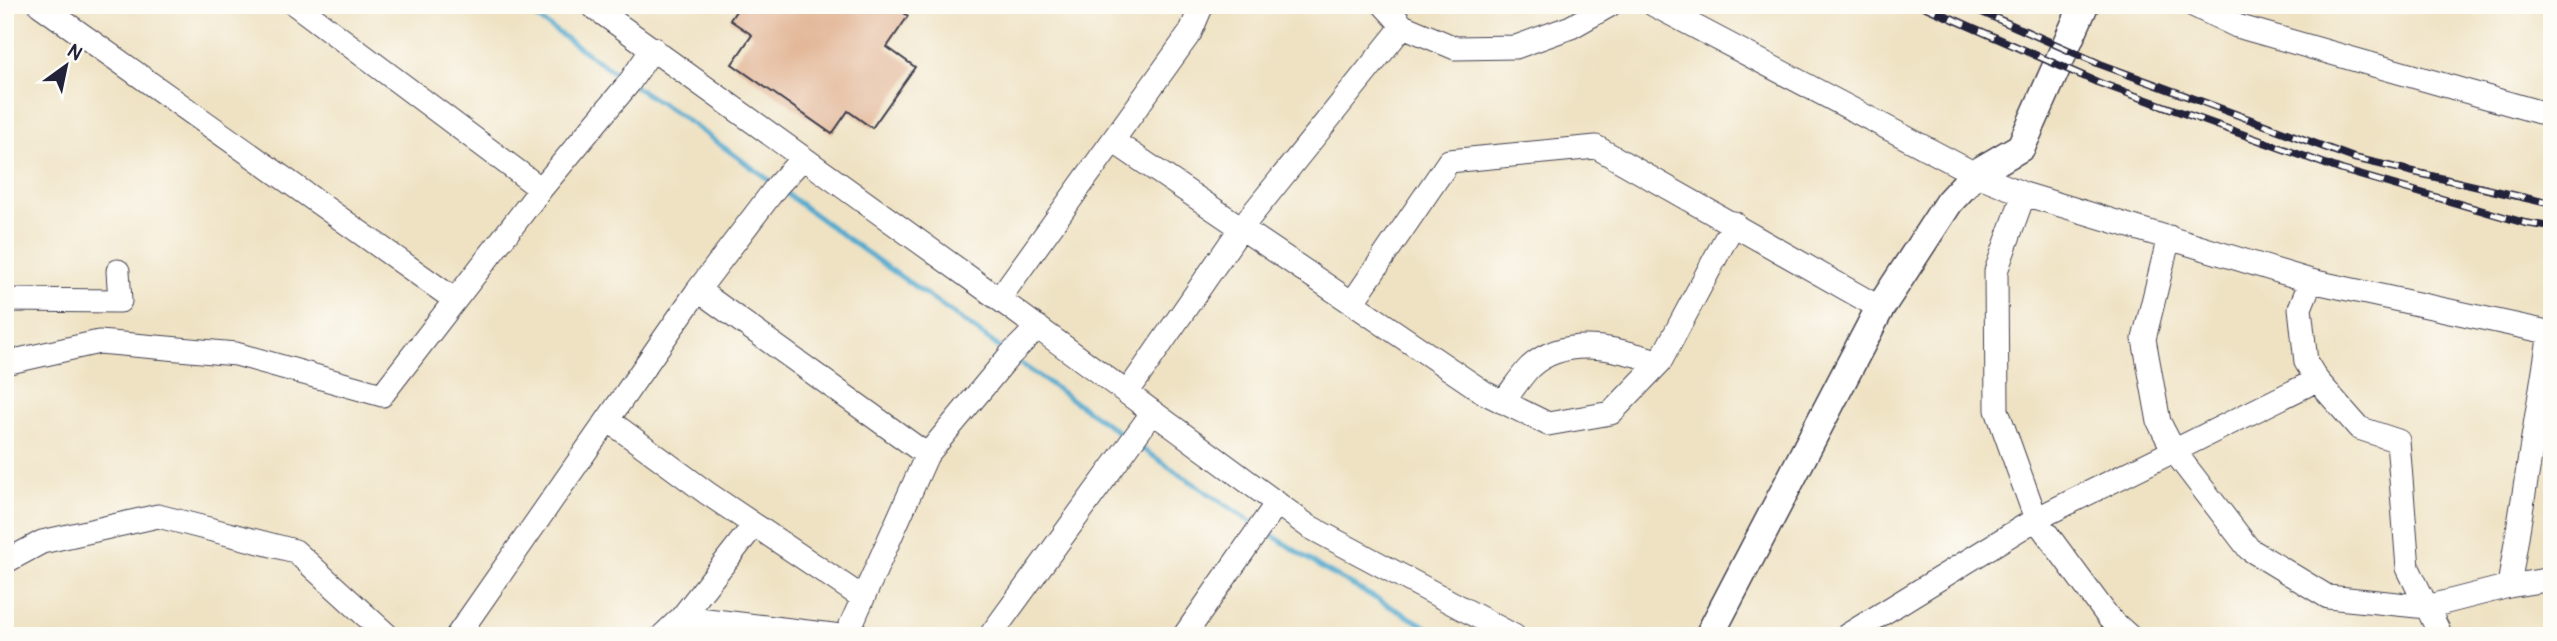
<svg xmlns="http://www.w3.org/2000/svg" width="2557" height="641" font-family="Pangolin,sans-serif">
	<rect width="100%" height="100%" fill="#fdfcf7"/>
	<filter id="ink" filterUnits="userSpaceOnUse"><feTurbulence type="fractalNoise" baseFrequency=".0143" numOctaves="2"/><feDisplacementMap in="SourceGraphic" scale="14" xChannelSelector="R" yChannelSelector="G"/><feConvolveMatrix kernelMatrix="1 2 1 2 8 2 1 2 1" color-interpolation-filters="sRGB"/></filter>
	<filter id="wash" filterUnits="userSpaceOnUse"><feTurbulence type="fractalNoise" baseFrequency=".00686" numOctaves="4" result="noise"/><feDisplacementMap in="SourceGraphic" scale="28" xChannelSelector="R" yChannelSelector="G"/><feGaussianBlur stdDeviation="1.57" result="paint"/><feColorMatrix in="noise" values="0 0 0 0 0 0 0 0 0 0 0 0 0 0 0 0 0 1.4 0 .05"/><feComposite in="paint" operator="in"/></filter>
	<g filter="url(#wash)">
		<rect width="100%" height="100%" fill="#efe2c3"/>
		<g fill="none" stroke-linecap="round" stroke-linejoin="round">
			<path stroke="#50a8cd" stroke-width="5" d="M519 5 625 80
				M634 86 679 115 772 182
				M782 190C854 246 931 296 1004 351
				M1014 359 1127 438
				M1138 446 1254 524
				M1266 531 1323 569 1443 636"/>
		</g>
		<g id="blocks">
			<path fill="#e3b899" d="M740 5H894L908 16 887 47 915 67 872 128 848 111 832 134 732 64 752 35 730 20Z"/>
		</g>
	</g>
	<g filter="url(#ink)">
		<use href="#blocks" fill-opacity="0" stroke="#413f4f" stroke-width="2"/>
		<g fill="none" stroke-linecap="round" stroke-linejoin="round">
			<defs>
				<path id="minor" d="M40 5 455 300
					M296 5 541 189
					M591 5 999 299 1308 526 1514 636
					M1384 5 1403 26 1455 48 1516 47 1571 27 1610 5
					M1654 5 1975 174 2024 194 2311 281 2552 333
					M2193 5 2237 26 2539 112 2552 114
					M1113 141 1485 393 1548 424 1611 413 1660 362 1734 223
					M2024 194 1996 271 1997 410 2036 519 2109 618 2129 636
					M2169 237 2144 339 2159 422 2174 451 2249 549 2328 597 2427 607 2509 586 2552 579
					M2311 281 2300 308 2306 362 2317 380 2359 428 2398 441 2408 568 2441 636
					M698 290 927 455
					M999 299 1190 33 1202 5
					M5 300 120 301 118 271
					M1352 303 1449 161 1596 147 1880 308
					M5 363 99 342 236 354 382 395 541 189 629 83 653 48
					M1127 393 1241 228 1403 26
					M1503 402C1512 391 1520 377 1530 367 1566 334 1619 349 1660 362
					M608 420 707 493 863 598
					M5 562 42 542 158 516 295 551 388 636
					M2509 586 2550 333
					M682 617 754 525
					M457 636 698 290 777 186 802 159
					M662 636 682 617 841 636
					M846 636 927 455 1010 355 1038 327
					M990 636 1153 412
					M1184 636 1277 503
					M1846 636 2036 519 2317 380"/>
				<path id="tertiary" d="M1709 636 1880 308 1949 202 1975 174 2021 147 2084 5"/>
			</defs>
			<use href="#minor" stroke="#413f4f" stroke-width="25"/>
			<use href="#tertiary" stroke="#413f4f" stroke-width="31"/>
			<use href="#minor" stroke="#fff" stroke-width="23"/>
			<use href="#tertiary" stroke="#fff" stroke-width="28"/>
			<defs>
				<path id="rail" d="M1921 5 2097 82 2342 170 2525 223 2552 227
					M1966 5 2100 64 2354 158 2552 204"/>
			</defs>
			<use href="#rail" stroke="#22223b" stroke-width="8"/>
			<use href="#rail" stroke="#fdfcf7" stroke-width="5" stroke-dasharray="16" stroke-linecap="butt"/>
		</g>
	</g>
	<rect width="2557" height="641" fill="none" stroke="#fdfcf7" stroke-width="28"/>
	<g transform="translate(66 66) rotate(33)" stroke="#fdfcf7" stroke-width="5" paint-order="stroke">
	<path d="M0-5L12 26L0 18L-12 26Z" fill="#22223b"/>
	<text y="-10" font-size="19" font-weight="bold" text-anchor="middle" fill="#22223b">N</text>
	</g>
</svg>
